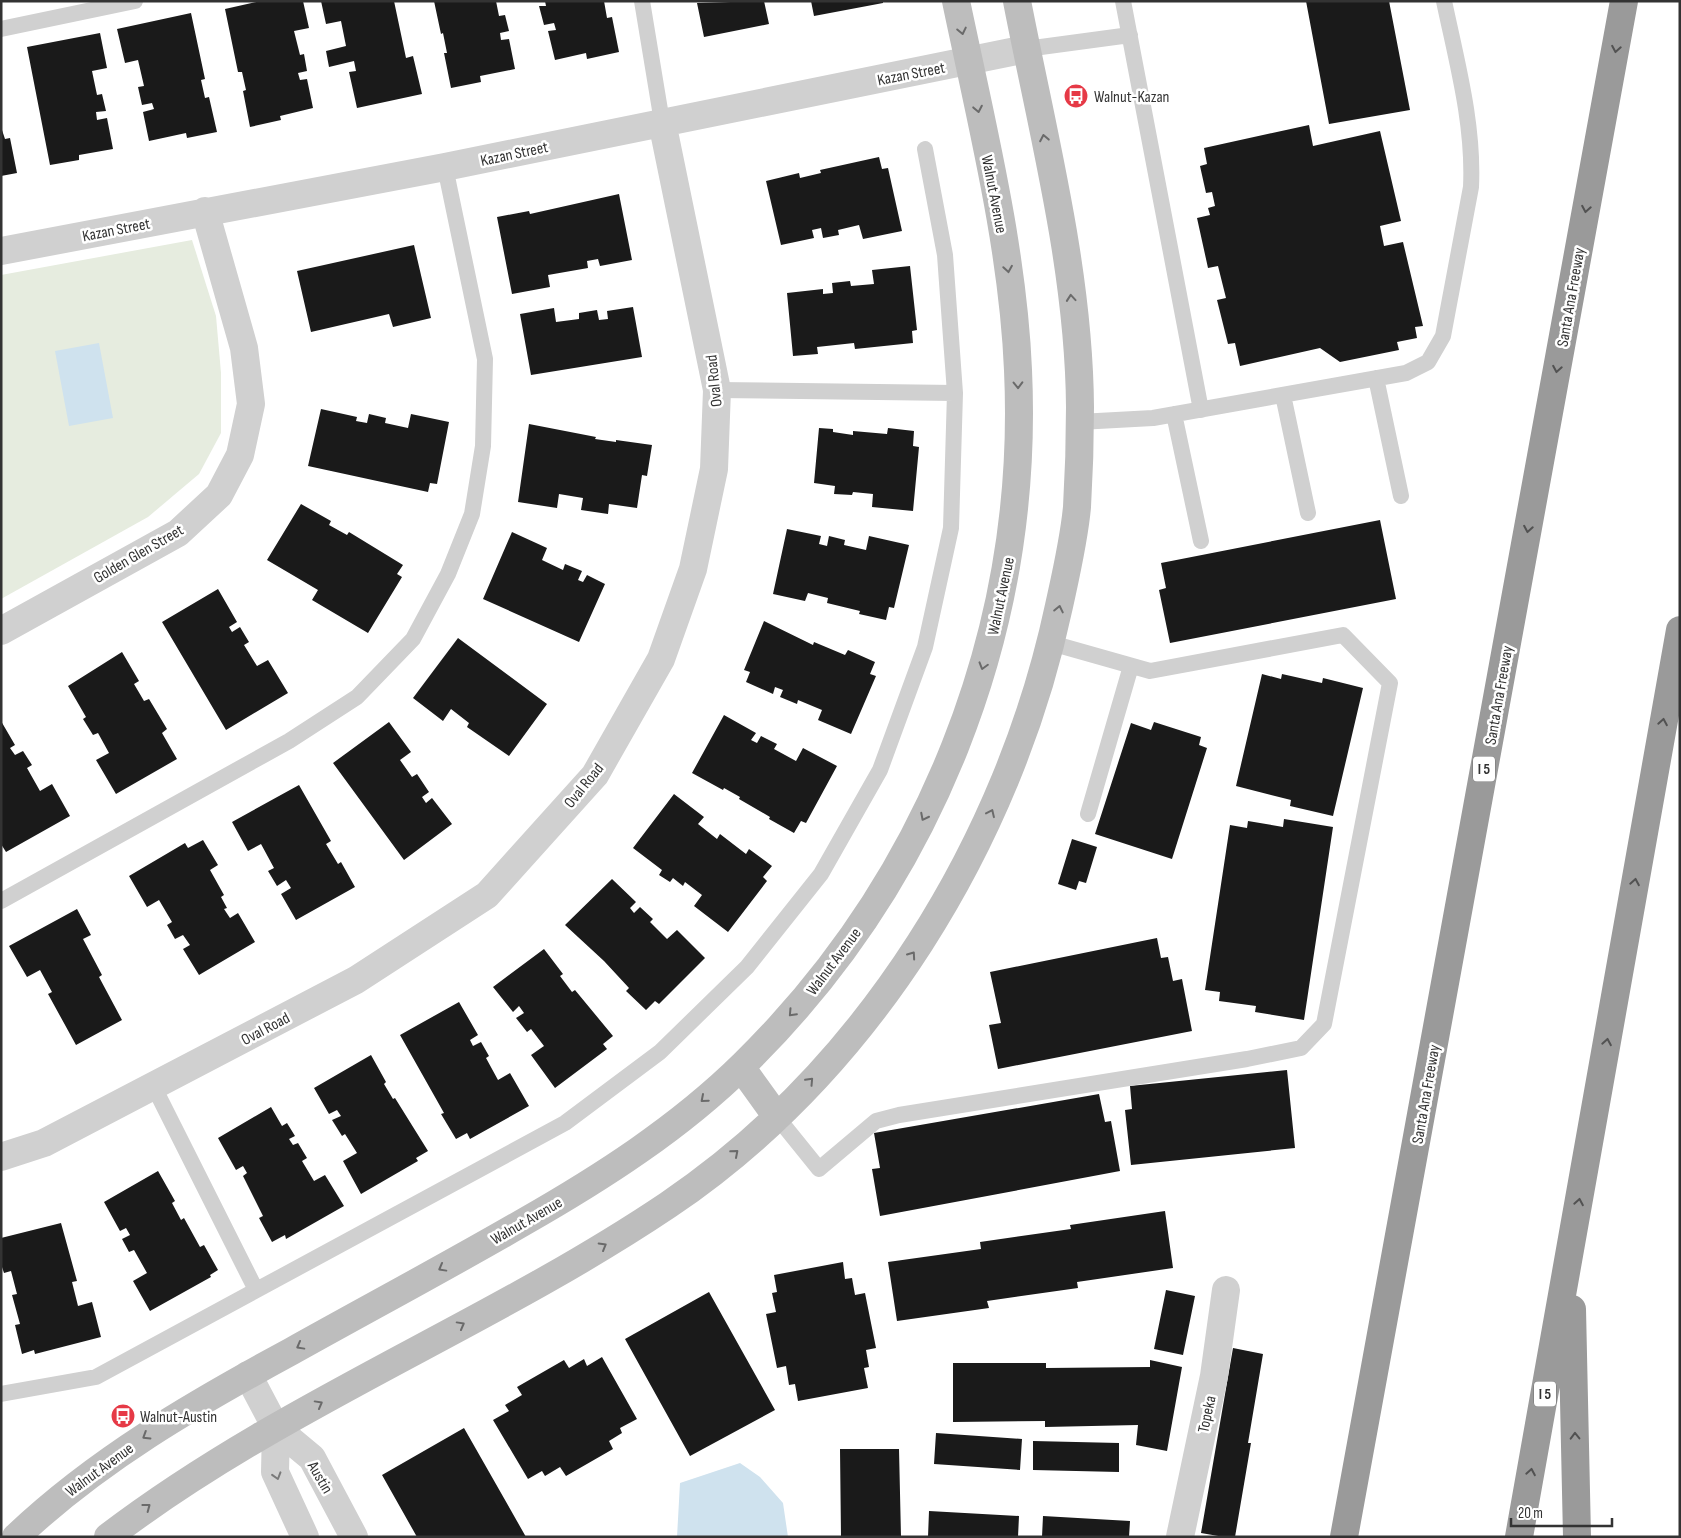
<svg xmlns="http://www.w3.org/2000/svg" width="1681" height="1538" font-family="'Sofia Sans Condensed',sans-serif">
	<rect width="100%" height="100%" fill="#fff"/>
	<path fill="#e6ecdf" d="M192 240 216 316 221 373V433L199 474 148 517 1 599V275Z"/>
	<path fill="#cfe2ee" d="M99 343 113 418 69 426 55 351Z
		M740 1463 760 1477 783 1503 788 1537H677L680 1483Z"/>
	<path fill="#1a1a1a" d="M261 1H303L309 28 294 31 300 55 304 54 307 71 298 73 300 80 307 79 313 108 280 116 281 120 250 127 243 91 246 90 242 72H238L225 9Z
		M321 1H394L406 58 413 56 422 94 357 108 349 72 356 71 354 61 329 67 326 51 346 46 341 21 326 24Z
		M434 1H496L499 16 505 15 509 31 500 33 501 40 509 39 515 69 480 76 481 82 451 88 444 53H447L443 33 441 34Z
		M545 1H604L607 18 612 17 619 52 587 59 586 53 555 60 548 31 556 30 554 23 544 25 539 6H546Z
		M764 1 769 24 704 37 697 3Z
		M811 1H883V3L814 16Z
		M1306 1H1389L1410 110 1329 124Z
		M191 13 205 79 201 80 205 98 209 97 217 132 187 138 186 133 149 141 143 112 154 109 152 103 142 105 138 87 144 86 138 60 125 63 117 29Z
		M100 33 107 68 92 71 97 95 102 94 106 111 96 112 97 120 107 118 113 149 79 155V160L50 165 27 47Z
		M1309 125 1313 146 1380 131 1401 221 1380 226 1384 246 1403 242 1423 326 1415 327 1417 338 1397 342 1399 350 1340 362 1320 348 1240 366 1235 343 1228 344 1217 300 1226 298 1218 266 1208 268 1197 218 1210 215 1208 208 1215 206 1212 192 1206 193 1200 166 1207 164 1204 148Z
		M1 127 5 139 10 138 17 173 1 176Z
		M879 157 882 169 888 168 902 231 863 239 859 225 838 230 839 235 823 238 821 228 812 230 814 238 781 245 766 181 799 173 800 178 821 173 820 170Z
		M619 194 632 260 600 266 598 259 587 261 588 268 548 275 550 287 512 294 497 217 529 211 530 214Z
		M414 245 431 318 393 327 389 314 311 332 297 271Z
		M910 266 917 330 912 331 913 343 855 349 854 343 817 347 818 354 793 356 787 293 823 289V294L833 293 832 283 850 281 851 286 874 284 872 270Z
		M633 307 642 357 531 375 520 314 554 308 556 322 579 319V313L597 310 599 320 608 319 607 311Z
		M321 409 357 417 356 421 367 423 369 414 386 418 385 423 408 428 411 414 449 422 437 484 430 483 428 492 308 466Z
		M529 424 596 437 595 439 616 442V440L652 445 647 476 642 475 637 508 609 504 608 514 581 510 583 498 559 494 557 508 518 502Z
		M819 428 833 429V432L853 435V431L887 434 888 428 914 431 913 446 919 447 913 511 872 507 873 494 853 492 852 495 834 494 835 486 814 483Z
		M301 504 331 521 329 525 347 535 349 532 403 565 397 574 402 577 368 633 312 600 318 590 267 560Z
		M1380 520 1396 599 1170 643 1159 590 1166 588 1161 563Z
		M787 529 821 536 819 544 827 546 829 536 845 540 844 545 866 550 869 536 909 545 894 608 889 607 886 620 859 614 860 611 827 603 828 598 808 593 805 601 773 594Z
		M512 532 547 548 542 560 563 570 565 564 582 571 578 580 583 582 587 575 605 584 579 642 483 599Z
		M218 589 237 622 229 627 232 632 240 627 249 642 244 645 257 666 268 660 288 693 226 730 162 622Z
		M764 621 813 645 814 642 845 655 848 650 875 662 870 674 876 676 851 734 818 720 822 710 798 700 797 704 780 697 783 690 775 687 773 694 746 682 750 672 744 670Z
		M458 638 547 704 509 756 467 727 469 723 451 709 443 721 413 698Z
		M122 652 139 681 134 684 144 701 149 699 167 729 162 733 177 759 116 794 96 760 109 753 98 733 93 735 83 719 86 717 68 686Z
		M1262 674 1281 679 1282 674 1322 683 1323 678 1363 688 1333 816 1290 806 1291 800 1236 786Z
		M724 715 756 733 751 740 757 743 761 736 777 744 774 749 796 761 803 748 837 766 806 823 801 821 794 833 769 819 770 817 739 799 740 797 724 788 723 790 692 773Z
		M1 721 15 745 10 748 15 755 23 751 32 765 27 768 40 791 52 784 70 816 6 852 1 844Z
		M389 722 411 752 400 760 412 777 417 774 429 792 422 797 426 803 432 798 452 824 404 860 333 763Z
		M1154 722 1201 737 1199 745 1207 748 1172 859 1095 834 1131 723 1151 730Z
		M299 785 331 841 326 844 338 864 341 862 355 887 296 920 281 894 291 888 286 880 277 886 268 871 274 868 261 844 248 851 232 822Z
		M674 794 704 817 698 824 717 839 720 834 746 854 749 849 772 866 763 877 767 881 728 932 694 906 702 895 685 882 683 886 673 878 670 882 659 875 662 870 633 848Z
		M1284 819 1333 827 1304 1020 1255 1012 1256 1006 1219 1001 1220 992 1205 990 1230 825 1247 828 1248 821 1283 827Z
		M1072 839 1097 847 1086 883 1079 881 1076 890 1058 884Z
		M203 840 218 865 210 870 224 895 221 897 227 908 224 909 230 918 238 913 255 942 199 975 183 949 190 945 183 935 175 939 167 925 172 922 159 900 147 907 129 876 185 843 188 848Z
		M612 879 636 902 630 908 634 913 640 907 653 919 650 922 667 939 677 930 705 958 659 1004 655 1001 646 1010 626 991 629 988 604 961 565 925Z
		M77 909 91 935 83 939 102 975 99 977 122 1020 76 1045 48 994 52 992 40 970 27 977 9 946Z
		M1157 938 1161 958 1168 957 1173 981 1182 979 1192 1031 998 1069 989 1025 1001 1023 990 972Z
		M544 949 563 974 560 976 572 992 575 990 613 1036 603 1044 607 1049 555 1088 531 1055 544 1046 531 1029 527 1032 516 1018 524 1013 519 1006 513 1012 493 987Z
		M459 1002 478 1035 470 1040 473 1046 481 1042 489 1056 486 1058 498 1080 510 1073 529 1106 470 1139 467 1133 456 1139 441 1114 444 1113 400 1035Z
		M371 1055 386 1082 384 1084 393 1099 395 1098 428 1151 416 1158 418 1161 361 1194 343 1161 357 1153 345 1134 342 1136 332 1120 341 1116 337 1110 329 1114 314 1088Z
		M1287 1070 1295 1148 1131 1165 1125 1110 1132 1109 1130 1086Z
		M1099 1094 1105 1122 1111 1121 1120 1171 880 1216 872 1169 880 1168 874 1133Z
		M271 1107 282 1126 287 1123 295 1136 289 1139 293 1145 298 1143 307 1158 302 1161 314 1181 325 1175 344 1206 286 1239 285 1235 272 1242 259 1218 263 1216 243 1176 247 1173 243 1166 236 1170 218 1138Z
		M158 1171 175 1201 172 1203 181 1220 184 1218 200 1247 204 1245 218 1270 210 1275 211 1277 150 1311 133 1281 147 1273 134 1250 129 1252 122 1239 130 1235 126 1228 120 1231 104 1202Z
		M1165 1211 1173 1268 1077 1282 1078 1288 987 1301 989 1308 897 1321 888 1262 981 1249 980 1242 1071 1229 1070 1225Z
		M61 1223 77 1281 72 1282 78 1306 92 1302 101 1337 35 1354 34 1350 22 1354 15 1325 20 1324 12 1295 17 1294 11 1271 4 1273 1 1264V1238Z
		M843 1262 845 1279 852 1278 855 1295 865 1293 876 1348 866 1350 869 1367 864 1368 868 1388 798 1401 795 1384 789 1385 786 1366 777 1368 766 1314 776 1312 772 1293 777 1292 774 1275Z
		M1166 1290 1195 1296 1183 1355 1154 1349Z
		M709 1292 775 1410 690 1456 625 1339Z
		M1233 1348 1263 1354 1248 1443H1251L1235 1537H1224L1201 1533Z
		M602 1357 637 1419 620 1428 622 1433 609 1441 613 1449 566 1476 560 1467 545 1476 542 1471 528 1479 493 1420 509 1411 505 1405 522 1395 517 1387 564 1360 569 1368 584 1359 587 1366Z
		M1150 1360 1182 1367 1167 1451 1136 1445 1138 1425 1045 1427V1421L953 1422V1363H1046V1368L1150 1367Z
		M464 1428 526 1537H417L382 1475Z
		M936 1433 1022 1439 1020 1470 934 1464Z
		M1033 1441 1119 1443V1472L1033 1470Z
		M840 1449H899L901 1537H841Z
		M929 1511 1019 1516 1018 1537H928Z
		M1043 1516 1130 1521 1129 1537H1042Z"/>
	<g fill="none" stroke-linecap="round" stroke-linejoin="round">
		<path stroke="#d0d0d0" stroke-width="16" d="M642 1 662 122
			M1123 1 1201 410
			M1 29 135 1
			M1026 49 1130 35
			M1376 378 1401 496
			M717 390 955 393
			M1283 395 1308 513
			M1174 414 1201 541
			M1079 422 1153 418 1406 373 1428 362 1443 336 1471 187C1474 124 1457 63 1444 1
			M1088 814 1131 666
			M1 901 289 741 357 697 413 639 448 574 472 514 483 446 485 359 445 167
			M154 1087 256 1290
			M777 1117 819 1169 876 1121 899 1115 1247 1059 1301 1048 1324 1024 1390 683 1343 635 1150 671 1051 643
			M1 1394 96 1377 565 1123 660 1052 747 967 821 874 880 770 925 647 951 528 955 393 945 255 925 149"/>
		<path stroke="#d0d0d0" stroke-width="28" d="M1 251 445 167 1026 49
			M1 631 178 533 219 495 240 455 251 404 244 348 205 211
			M1 1157 44 1143 356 980 487 895 595 775 661 659 693 569 714 469 717 390 662 122
			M248 1375 276 1428 312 1458 354 1537
			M276 1428 275 1472 305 1537
			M1180 1537 1214 1376 1226 1290"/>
		<path stroke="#bdbdbd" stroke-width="28" d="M741 1067 777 1117
			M16 1537C97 1460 194 1404 292 1351 369 1308 446 1267 522 1223 601 1178 679 1128 744 1064 930 881 1030 631 1018 370 1013 248 981 121 956 1
			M108 1537C281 1405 488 1326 668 1205 869 1069 1009 841 1059 606 1066 574 1074 540 1077 507 1079 474 1080 440 1080 407 1079 270 1043 135 1017 1"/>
		<path stroke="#9a9a9a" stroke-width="28" d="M1572 1309 1577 1537
			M1344 1537 1624 1
			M1519 1537 1680 630"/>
	</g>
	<defs><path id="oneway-chevron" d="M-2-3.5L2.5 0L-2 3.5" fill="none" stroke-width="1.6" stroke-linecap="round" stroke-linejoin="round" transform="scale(1.25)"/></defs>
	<g stroke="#6a6a6a">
		<use href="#oneway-chevron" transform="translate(962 31) rotate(78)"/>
		<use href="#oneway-chevron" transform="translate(978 109) rotate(79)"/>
		<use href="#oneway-chevron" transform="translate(1044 138) rotate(-101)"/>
		<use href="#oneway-chevron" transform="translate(1008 269) rotate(81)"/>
		<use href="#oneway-chevron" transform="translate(1071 298) rotate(-95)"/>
		<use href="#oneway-chevron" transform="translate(1018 385) rotate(89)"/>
		<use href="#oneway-chevron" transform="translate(1059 609) rotate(-78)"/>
		<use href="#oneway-chevron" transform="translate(983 666) rotate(106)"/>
		<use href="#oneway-chevron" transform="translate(991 813) rotate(-65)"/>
		<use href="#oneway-chevron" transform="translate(924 817) rotate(117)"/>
		<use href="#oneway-chevron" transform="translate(912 955) rotate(-55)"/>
		<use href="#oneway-chevron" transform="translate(792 1013) rotate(133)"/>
		<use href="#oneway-chevron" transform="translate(810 1081) rotate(-47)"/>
		<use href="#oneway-chevron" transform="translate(704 1099) rotate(139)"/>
		<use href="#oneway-chevron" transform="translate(735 1153) rotate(-41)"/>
		<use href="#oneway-chevron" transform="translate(603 1246) rotate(-30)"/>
		<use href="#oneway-chevron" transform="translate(442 1268) rotate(151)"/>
		<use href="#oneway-chevron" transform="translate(461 1325) rotate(-29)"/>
		<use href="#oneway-chevron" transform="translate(300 1346) rotate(151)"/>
		<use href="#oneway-chevron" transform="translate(319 1404) rotate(-29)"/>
		<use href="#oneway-chevron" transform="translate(146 1436) rotate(148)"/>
		<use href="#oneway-chevron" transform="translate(147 1507) rotate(-37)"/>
	</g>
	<g stroke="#525252">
		<use href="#oneway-chevron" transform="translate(1616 49) rotate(100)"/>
		<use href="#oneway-chevron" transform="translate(1586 209) rotate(100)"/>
		<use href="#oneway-chevron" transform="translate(1557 369) rotate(100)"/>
		<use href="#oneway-chevron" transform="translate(1528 529) rotate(100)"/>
		<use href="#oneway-chevron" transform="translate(1663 722) rotate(-80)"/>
		<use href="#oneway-chevron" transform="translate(1635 882) rotate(-80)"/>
		<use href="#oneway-chevron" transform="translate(1607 1042) rotate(-80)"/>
		<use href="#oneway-chevron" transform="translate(1579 1202) rotate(-80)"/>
		<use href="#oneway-chevron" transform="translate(1575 1436) rotate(-91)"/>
		<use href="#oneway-chevron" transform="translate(1531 1472) rotate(-80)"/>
	</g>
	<use stroke="#7a7a7a" href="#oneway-chevron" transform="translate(277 1476) rotate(73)"/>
	<defs>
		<symbol id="bus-disc" viewBox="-11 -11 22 22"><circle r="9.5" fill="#e63946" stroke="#fff"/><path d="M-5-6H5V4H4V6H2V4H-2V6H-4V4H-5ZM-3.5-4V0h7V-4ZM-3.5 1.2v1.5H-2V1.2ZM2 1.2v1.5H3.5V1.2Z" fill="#fff"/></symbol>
	</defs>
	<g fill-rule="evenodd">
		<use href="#bus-disc" x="1062" y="82" width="28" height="28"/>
		<use href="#bus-disc" x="109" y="1402" width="28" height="28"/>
	</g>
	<g text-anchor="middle" stroke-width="5" stroke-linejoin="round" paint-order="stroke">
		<g fill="#fff" stroke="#707070" stroke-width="1">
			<rect x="1473" y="756.5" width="22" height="25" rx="4"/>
			<rect x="1534" y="1381.5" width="22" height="25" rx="4"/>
		</g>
		<g font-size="15" font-weight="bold" fill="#333">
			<text x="1484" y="774">I 5</text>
			<text x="1545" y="1399">I 5</text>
		</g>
		<g font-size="16" fill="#333" stroke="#fff">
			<text transform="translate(911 73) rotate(-11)" y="6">Kazan Street</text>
			<text transform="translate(514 153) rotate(-12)" y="6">Kazan Street</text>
			<text transform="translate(995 194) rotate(79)" y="6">Walnut Avenue</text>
			<text transform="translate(116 229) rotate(-11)" y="6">Kazan Street</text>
			<text transform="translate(1570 297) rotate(-80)" y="6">Santa Ana Freeway</text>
			<text transform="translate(713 381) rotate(-96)" y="6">Oval Road</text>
			<text transform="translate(138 553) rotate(-30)" y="6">Golden Glen Street</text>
			<text transform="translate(1000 596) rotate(-78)" y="6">Walnut Avenue</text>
			<text transform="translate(1498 695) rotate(-80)" y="6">Santa Ana Freeway</text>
			<text transform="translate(583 785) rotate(-51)" y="6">Oval Road</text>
			<text transform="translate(833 961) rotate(-53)" y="6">Walnut Avenue</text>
			<text transform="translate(265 1028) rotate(-28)" y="6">Oval Road</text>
			<text transform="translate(1425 1094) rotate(-80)" y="6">Santa Ana Freeway</text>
			<text transform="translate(526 1220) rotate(-30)" y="6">Walnut Avenue</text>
			<text transform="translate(1206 1414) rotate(-78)" y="6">Topeka</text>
			<text transform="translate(99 1469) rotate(-36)" y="6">Walnut Avenue</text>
			<text transform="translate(321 1477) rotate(60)" y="6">Austin</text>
		</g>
		<g font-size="16" fill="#333" stroke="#fff" text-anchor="start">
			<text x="1094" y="102">Walnut-Kazan</text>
			<text x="140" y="1422">Walnut-Austin</text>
		</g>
	</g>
	<rect width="1681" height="1538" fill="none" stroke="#333333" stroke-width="5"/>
	<path d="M1511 1518v8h101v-8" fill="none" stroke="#333333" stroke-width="2.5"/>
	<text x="1518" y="1518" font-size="15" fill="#333333" stroke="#ffffff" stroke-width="4" paint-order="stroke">20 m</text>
</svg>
